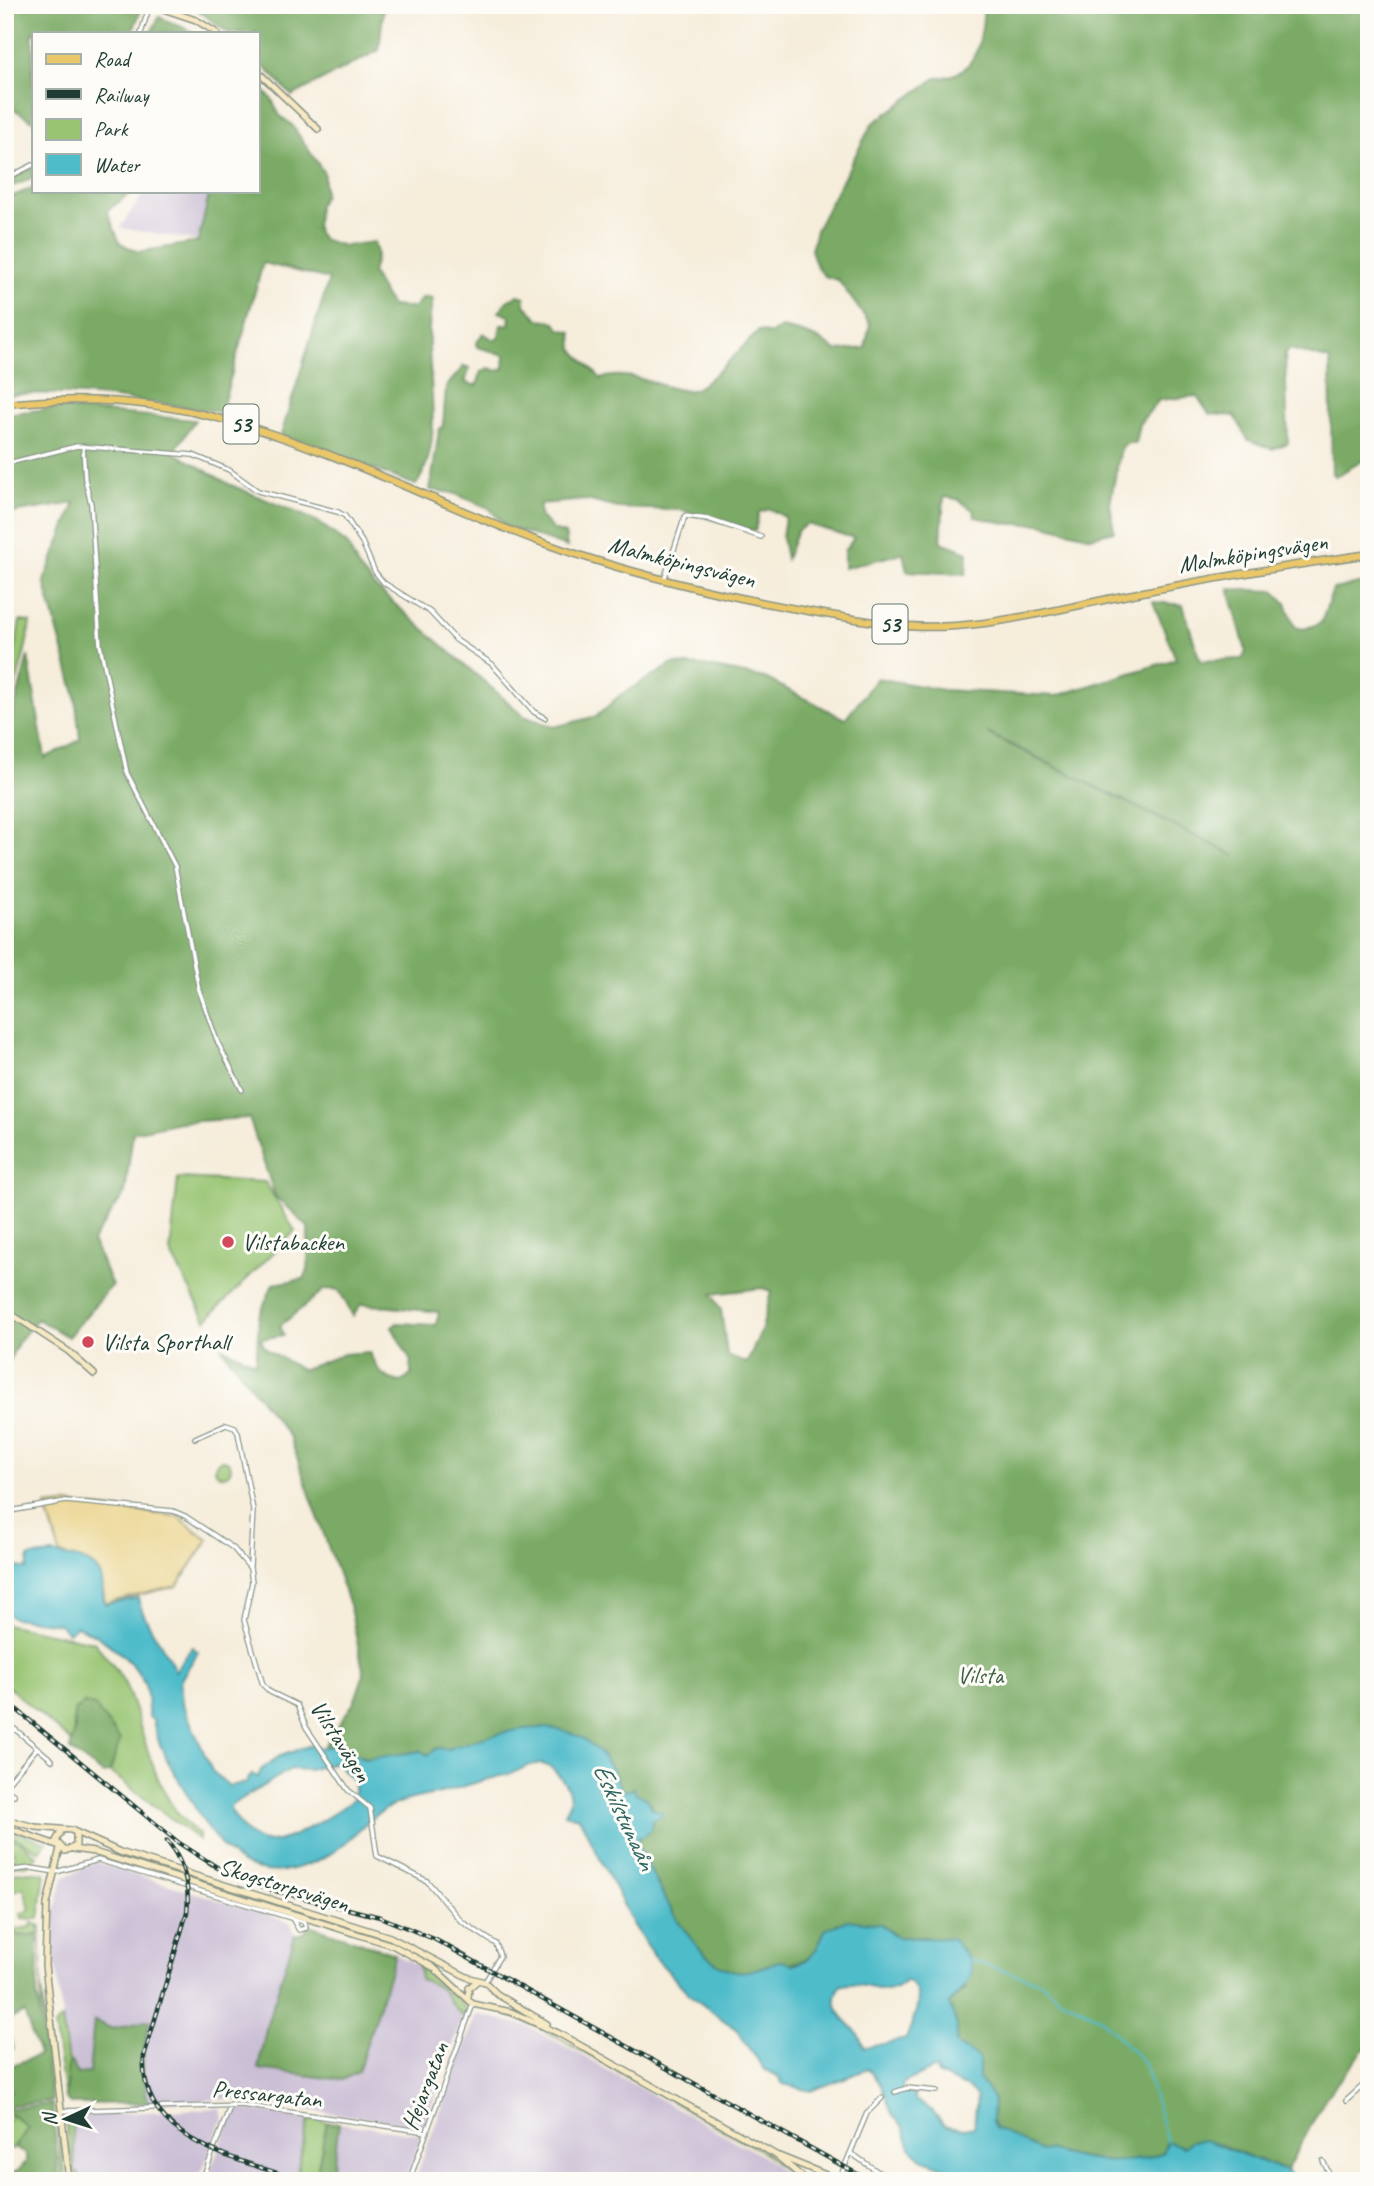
<svg xmlns="http://www.w3.org/2000/svg" width="1374" height="2186" font-family="Caveat,sans-serif">
	<rect width="100%" height="100%" fill="#fdfcf7"/>
	<filter id="ink" filterUnits="userSpaceOnUse"><feTurbulence type="fractalNoise" baseFrequency=".0143" numOctaves="2"/><feDisplacementMap in="SourceGraphic" scale="14" xChannelSelector="R" yChannelSelector="G"/><feConvolveMatrix kernelMatrix="1 2 1 2 8 2 1 2 1" color-interpolation-filters="sRGB"/></filter>
	<filter id="wash" filterUnits="userSpaceOnUse"><feTurbulence type="fractalNoise" baseFrequency=".00686" numOctaves="4" result="noise"/><feDisplacementMap in="SourceGraphic" scale="28" xChannelSelector="R" yChannelSelector="G"/><feGaussianBlur stdDeviation="1.57" result="paint"/><feColorMatrix in="noise" values="0 0 0 0 0 0 0 0 0 0 0 0 0 0 0 0 0 1.4 0 .05"/><feComposite in="paint" operator="in"/></filter>
	<g filter="url(#wash)">
		<rect width="100%" height="100%" fill="#f6eddb"/>
		<path fill="#cbbfd5" d="M145 191H210L199 241 120 228Z
			M95 1862 290 1922 295 1935 258 2070 342 2080 358 2072 395 1954 418 1965 420 1979 442 1988 448 1994 452 2008 463 2016 424 2126 227 2099 149 2103 143 2087 142 2052 150 2020 113 2029 95 2021 89 2073 78 2074 72 2063 68 2064 51 1929 63 1878Z
			M477 2014 527 2026 559 2043 769 2160 792 2181H414Z
			M220 2108 223 2118 198 2181H79V2173H75L71 2116Z
			M235 2108 309 2119 296 2176 281 2181H206Z
			M339 2123 419 2134 420 2139 405 2181H331Z"/>
		<path fill="#99c573" stroke="#5c8154" stroke-width="2" d="M20 621 30 622C27 650 18 675 10 702L5 694V660H13Z
			M178 1178 265 1182 295 1231 206 1320 170 1252Z
			M215 1468a8 8 0 1 1 16 0a8 8 0 1 1-16 0Z
			M5 1624 94 1642C106 1657 121 1673 128 1691 147 1739 154 1801 199 1834V1840L110 1772 120 1740 74 1711 73 1743 5 1684Z
			M5 1828 47 1842 39 1851 5 1832Z
			M5 1835 21 1842 37 1856 29 1864 5 1867V1861L15 1858 13 1851 5 1853Z
			M29 1871 45 1873 39 1919 22 1918 20 1914 30 1910 24 1888 11 1891 6 1874Z
			M32 1923 39 1925 38 1934 21 1936 10 1931 5 1935V1931L31 1927Z
			M41 1925V1989L56 2101 41 2007Z
			M418 1965 463 2005 466 2010 463 2016C442 2001 453 1989 420 1979Z
			M507 2015H512L545 2030 752 2145 804 2181H797L765 2153 538 2027Z
			M62 2019 68 2064 65 2098 54 2026Z
			M56 2105H58L66 2181H62Z
			M12 2115 28 2128 12 2150 6 2146 5 2125Z
			M70 2115 75 2116 72 2117 75 2173H79V2176L73 2173 72 2171 66 2122Z
			M309 2119 327 2122 315 2181H281L296 2175Z"/>
		<path fill="#7aaa65" stroke="#4c744c" stroke-width="2" fill-rule="evenodd" d="M5 5H143L132 33H33V121L7 105Z
			M176 5H384L379 50 292 96 257 59V33H228L195 8Z
			M984 5H1369V457L1336 476 1332 474 1330 360 1291 349 1285 353 1288 443 1272 449 1248 440 1235 416 1209 414 1197 396 1159 400 1139 424 1135 443H1127L1121 448 1110 503 1114 531 1091 537 1041 524H1010L975 517 973 510 957 499 944 497 941 542 968 552 966 574 907 571 903 553 844 568V551L854 538 807 524 797 531 786 559 782 538 785 517 770 509 759 512 755 531 680 510 618 508 586 500 540 504V516L553 530 565 534 567 547 505 526 489 508 453 493 430 490 439 430 443 426 446 387 464 366 470 368 465 382 477 386 481 372 489 368 498 371 504 368 505 355 477 347 476 344 483 333 494 340 499 336 501 325H509L510 316 499 312 507 301 518 295 525 297V305L539 319 555 322 560 329 572 332 573 349 601 379C633 366 674 397 695 389 710 383 745 344 759 331L771 334 781 328C802 332 820 337 836 351L865 348 870 324 838 280 824 276 817 267 811 250 816 230 872 124 936 78C978 77 982 40 984 5Z
			M159 17 193 32V33H151Z
			M257 84 272 99 279 115 292 125 324 173V195L318 207 316 229 322 239 343 246 374 242 377 254 372 273 391 306 414 308 422 298 430 297 433 300C418 356 451 434 416 485L281 435 329 279 263 263 221 412C149 403 78 389 5 395V199L33 188V191H133L107 211 120 243 138 252 198 242 210 191H257Z
			M33 168V178L5 189V181Z
			M57 408 195 420 174 452 231 485 317 521 347 544 358 567 374 586 524 716 554 727 597 716 620 695 673 664 704 666 765 678 845 719 877 678 943 690 1056 696 1176 659 1153 602 1183 605 1200 661 1242 659 1246 651 1229 589 1274 591 1286 603 1295 627 1304 629 1321 623 1333 589 1369 582V2043L1326 2097 1286 2171 1219 2144 1166 2148C1146 2174 1075 2158 1048 2150L1041 2151 995 2128 991 2118 993 2100 979 2080V2058L956 2044 957 2026 949 2003 966 1989 927 1937H897L880 1924 853 1923H838L823 1934C819 1954 805 1964 785 1963 769 1962 755 1973 738 1972 695 1969 656 1881 639 1847L637 1837 652 1825 656 1811 647 1798 621 1789C582 1703 519 1727 447 1749L437 1748 429 1755C415 1747 391 1759 374 1759 356 1759 343 1744 325 1745L354 1702 364 1674 350 1608 290 1438 221 1347 256 1363 259 1317 273 1284 304 1279 308 1270V1227L275 1196 249 1118 180 1122 133 1132 125 1193 92 1241 112 1285 68 1337 37 1319 19 1341 5 1369V744L28 656 45 758 80 740 75 694 44 581 75 503 5 514V414ZM988 733 1235 856 988 734ZM762 1288 771 1291 762 1329 747 1363 727 1355 721 1310 712 1294ZM325 1289 339 1290 353 1316 361 1304 439 1312 436 1325 397 1323 392 1327 411 1361V1375L401 1382C380 1378 378 1370 369 1352L344 1354 302 1370 266 1349 260 1339 284 1335 280 1326Z
			M84 1703 95 1706 120 1740 110 1772 103 1774 70 1750 75 1727 74 1711Z
			M309 1925 395 1954 358 2072 342 2080 258 2069 267 2024 295 1935 304 1933Z
			M9 1931 21 1936 38 1934 37 1994 52 2101 5 2106V2095L11 2091 5 2068 39 2055 24 2012 6 2021 13 2049 5 2052V1935Z
			M150 2020C142 2050 139 2073 149 2103L70 2104 65 2098 68 2064 71 2062 78 2074 89 2073 94 2021 113 2029Z
			M52 2104 59 2181H5V2172H16L26 2162V2154L14 2148 28 2128 12 2115H5V2109Z
			M327 2122 339 2123 331 2181H315Z"/>
		<path fill="#eeda9e" stroke="#868c69" stroke-width="2" d="M66 1504 177 1516 208 1540 177 1586 105 1603C101 1570 92 1563 60 1554L46 1506Z"/>
		<path fill="#4fbcca" stroke="#377c7f" stroke-width="2" fill-rule="evenodd" d="M52 1554C68 1556 95 1559 101 1577 104 1585 102 1595 105 1604L138 1598C144 1624 165 1646 175 1671L192 1647 198 1652 180 1681 182 1703 212 1771 229 1786 245 1783 252 1774 258 1777 261 1770 278 1757 311 1745 320 1748 337 1745 365 1759 421 1751 428 1755 437 1748 447 1749C516 1727 587 1702 621 1789L627 1791 634 1788 635 1793 647 1798 652 1809 661 1812 662 1816 652 1820 651 1829 643 1837H638L639 1847C656 1882 693 1965 735 1971 753 1974 767 1963 781 1961 785 1961 790 1965 796 1964 815 1959 818 1946 825 1930L847 1920 880 1924 897 1937 952 1939C981 1968 976 1978 949 2003L957 2026 956 2044 979 2058V2080L993 2097 992 2121 995 2128 1041 2151 1048 2150C1086 2162 1124 2167 1162 2153L1167 2141 1184 2147 1191 2141 1205 2140 1286 2171 1296 2181H961L950 2170 922 2159 910 2148 904 2127 893 2116 881 2085 868 2069 811 2091 783 2084 778 2076 764 2069 737 2030 691 1996 653 1955 633 1924 579 1817 565 1814C567 1809 570 1804 570 1799 570 1786 554 1765 541 1764 527 1763 519 1772 506 1775 484 1779 463 1787 440 1793 424 1797 408 1798 394 1805 366 1817 349 1846 321 1859 246 1894 219 1850 186 1792 172 1769 157 1746 153 1720L149 1717C147 1707 148 1698 146 1689 141 1663 98 1635 77 1626L68 1633 60 1624 14 1618 5 1613V1564L27 1569 29 1557ZM335 1762 354 1781V1799C335 1813 283 1849 260 1841 246 1836 237 1821 230 1809V1806L291 1769 309 1770ZM906 1980C929 1994 912 2021 906 2039L865 2048C862 2044 860 2037 857 2033 844 2016 828 2011 840 1986 862 1977 887 2003 906 1980ZM933 2069 937 2070V2074L968 2088 977 2097 974 2127 964 2129 944 2125 933 2111 915 2100 914 2093 902 2091 903 2083Z"/>
		<g fill="none" stroke-linecap="round" stroke-linejoin="round">
			<path stroke="#4fbcca" stroke-width="2" d="M969 1960 1041 1982 1058 1997 1100 2018 1144 2063 1167 2141"/>
		</g>
	</g>
	<g filter="url(#ink)">
		<g fill="none" stroke-linecap="round" stroke-linejoin="round">
			<defs>
				<path id="street" d="M141 33 150 5
					M5 179 33 165
					M83 446 85 479 91 504 100 645 127 773 175 866 199 990 217 1041 242 1090
					M5 464 77 446 193 455 229 470 258 491 338 512 345 516 362 542 375 572 384 583 430 612 456 640 492 664 534 712 545 718
					M664 580 685 516 708 519 761 537
					M195 1438 226 1424 235 1427 238 1433 253 1510 250 1566
					M5 1512 66 1501 173 1511 185 1516 233 1548 250 1568 252 1582 244 1620 263 1685 270 1692 297 1705 306 1727 348 1790 370 1808 377 1856 427 1881 461 1921 496 1944 500 1956 485 1982
					M5 1721 52 1760
					M5 1786 37 1748
					M5 1789 14 1795
					M5 1871 31 1868 56 1872 98 1860 304 1922 306 1928 299 1930 293 1920
					M895 2092 907 2088 937 2091
					M1346 2101 1369 2080
					M61 2111 241 2105 427 2132
					M851 2153 891 2181
					M1323 2161 1333 2181
					M839 2180 867 2113 882 2098
					M202 2181 231 2104
					M409 2181 473 2004"/>
				<path id="secondary" d="M151 5 196 20 217 33
					M257 71 318 129
					M5 1310 68 1351 94 1374
					M5 1819 35 1827 71 1830 120 1852 390 1937 467 1977 485 1982 497 1994 547 2024
					M5 1827 57 1845
					M62 1830 56 1841 65 1851 76 1846V1833
					M60 1848 47 1904 45 1965 69 2181
					M73 1849 94 1852 392 1945 433 1967 473 2004 511 2012 558 2033 776 2155 807 2181
					M468 1997 469 1988 477 1981
					M779 2156 841 2181"/>
				<path id="primary" d="M5 404C80 396 156 400 229 421 336 450 435 503 538 541 651 582 770 607 888 624 965 635 1043 612 1118 597 1202 580 1285 566 1369 554"/>
			</defs>
			<use href="#street" stroke="#8a9588" stroke-width="6"/>
			<use href="#secondary" stroke="#8a9588" stroke-width="8"/>
			<use href="#primary" stroke="#8a9588" stroke-width="9"/>
			<use href="#street" stroke="#fff" stroke-width="3.5"/>
			<use href="#secondary" stroke="#f7e9c3" stroke-width="5"/>
			<use href="#primary" stroke="#eac769" stroke-width="6"/>
			<defs>
				<path id="rail" d="M5 1700 179 1843 218 1868 268 1889 380 1917 434 1939 870 2181
					M167 1841C184 1862 190 1886 187 1912L144 2056C138 2142 238 2158 301 2181"/>
			</defs>
			<use href="#rail" stroke="#1f3d34" stroke-width="4.5"/>
			<use href="#rail" stroke="#fdfcf7" stroke-width="2" stroke-dasharray="5" stroke-linecap="butt"/>
		</g>
	</g>
	<g fill="#d1495b" stroke="#fdfcf7" stroke-width="2.5">
		<circle cx="228" cy="1242" r="7"/>
		<circle cx="88" cy="1342" r="7"/>
	</g>
	<g text-anchor="middle" stroke-width="6" stroke-linejoin="round" paint-order="stroke">
		<g fill="#fdfcf7" stroke="#62766e" stroke-width="2">
			<rect x="223.5" y="404.5" width="35" height="39" rx="5"/>
			<rect x="872.5" y="604.5" width="35" height="39" rx="5"/>
		</g>
		<g font-size="23" font-weight="bold" fill="#1f3d34">
			<text x="241" y="432">53</text>
			<text x="890" y="632">53</text>
		</g>
		<g font-size="24" fill="#1f3d34" stroke="#fdfcf7">
			<text transform="translate(1253 553) rotate(-9)" y="8">Malmköpingsvägen</text>
			<text transform="translate(682 562) rotate(14)" y="8">Malmköpingsvägen</text>
			<text transform="translate(341 1741) rotate(57)" y="8">Vilstavägen</text>
			<text transform="translate(284 1885) rotate(17)" y="8">Skogstorpsvägen</text>
			<text transform="translate(425 2086) rotate(-69)" y="8">Hejargatan</text>
			<text transform="translate(267 2094) rotate(6)" y="8">Pressargatan</text>
		</g>
		<g font-size="24" fill="#1f3d34" stroke="#fdfcf7" text-anchor="start">
			<text x="242" y="1250">Vilstabacken</text>
			<text x="102" y="1350">Vilsta Sporthall</text>
		</g>
		<g font-size="24" fill="#3e5f44" stroke="#fdfcf7">
			<text x="980" y="1683">Vilsta</text>
		</g>
		<g font-size="26" font-style="italic" fill="#2d6361" stroke="#fdfcf7">
			<text transform="translate(625 1816) rotate(65)" y="9">Eskilstunaån</text>
		</g>
	</g>
	<rect width="1374" height="2186" fill="none" stroke="#fdfcf7" stroke-width="28"/>
	<rect x="32" y="32" width="228" height="161" fill="#fdfcf7" stroke="#a4b0a9" stroke-width="2"/>
	<rect x="46" y="54" width="35" height="10" fill="#eac769" stroke="#a4b0a9" stroke-width="2"/>
	<text x="94" y="66" font-size="21" fill="#1f3d34">Road</text>
	<rect x="46" y="89" width="35" height="10" fill="#1f3d34" stroke="#a4b0a9" stroke-width="2"/>
	<text x="94" y="102" font-size="21" fill="#1f3d34">Railway</text>
	<rect x="46" y="119" width="35" height="21" fill="#99c573" stroke="#a4b0a9" stroke-width="2"/>
	<text x="94" y="136" font-size="21" fill="#1f3d34">Park</text>
	<rect x="46" y="154" width="35" height="21" fill="#4fbcca" stroke="#a4b0a9" stroke-width="2"/>
	<text x="94" y="172" font-size="21" fill="#1f3d34">Water</text>
	<g transform="translate(66 2119) rotate(266)" stroke="#fdfcf7" stroke-width="5" paint-order="stroke">
	<path d="M0-5L12 26L0 18L-12 26Z" fill="#1f3d34"/>
	<text y="-10" font-size="19" font-weight="bold" text-anchor="middle" fill="#1f3d34">N</text>
	</g>
</svg>
